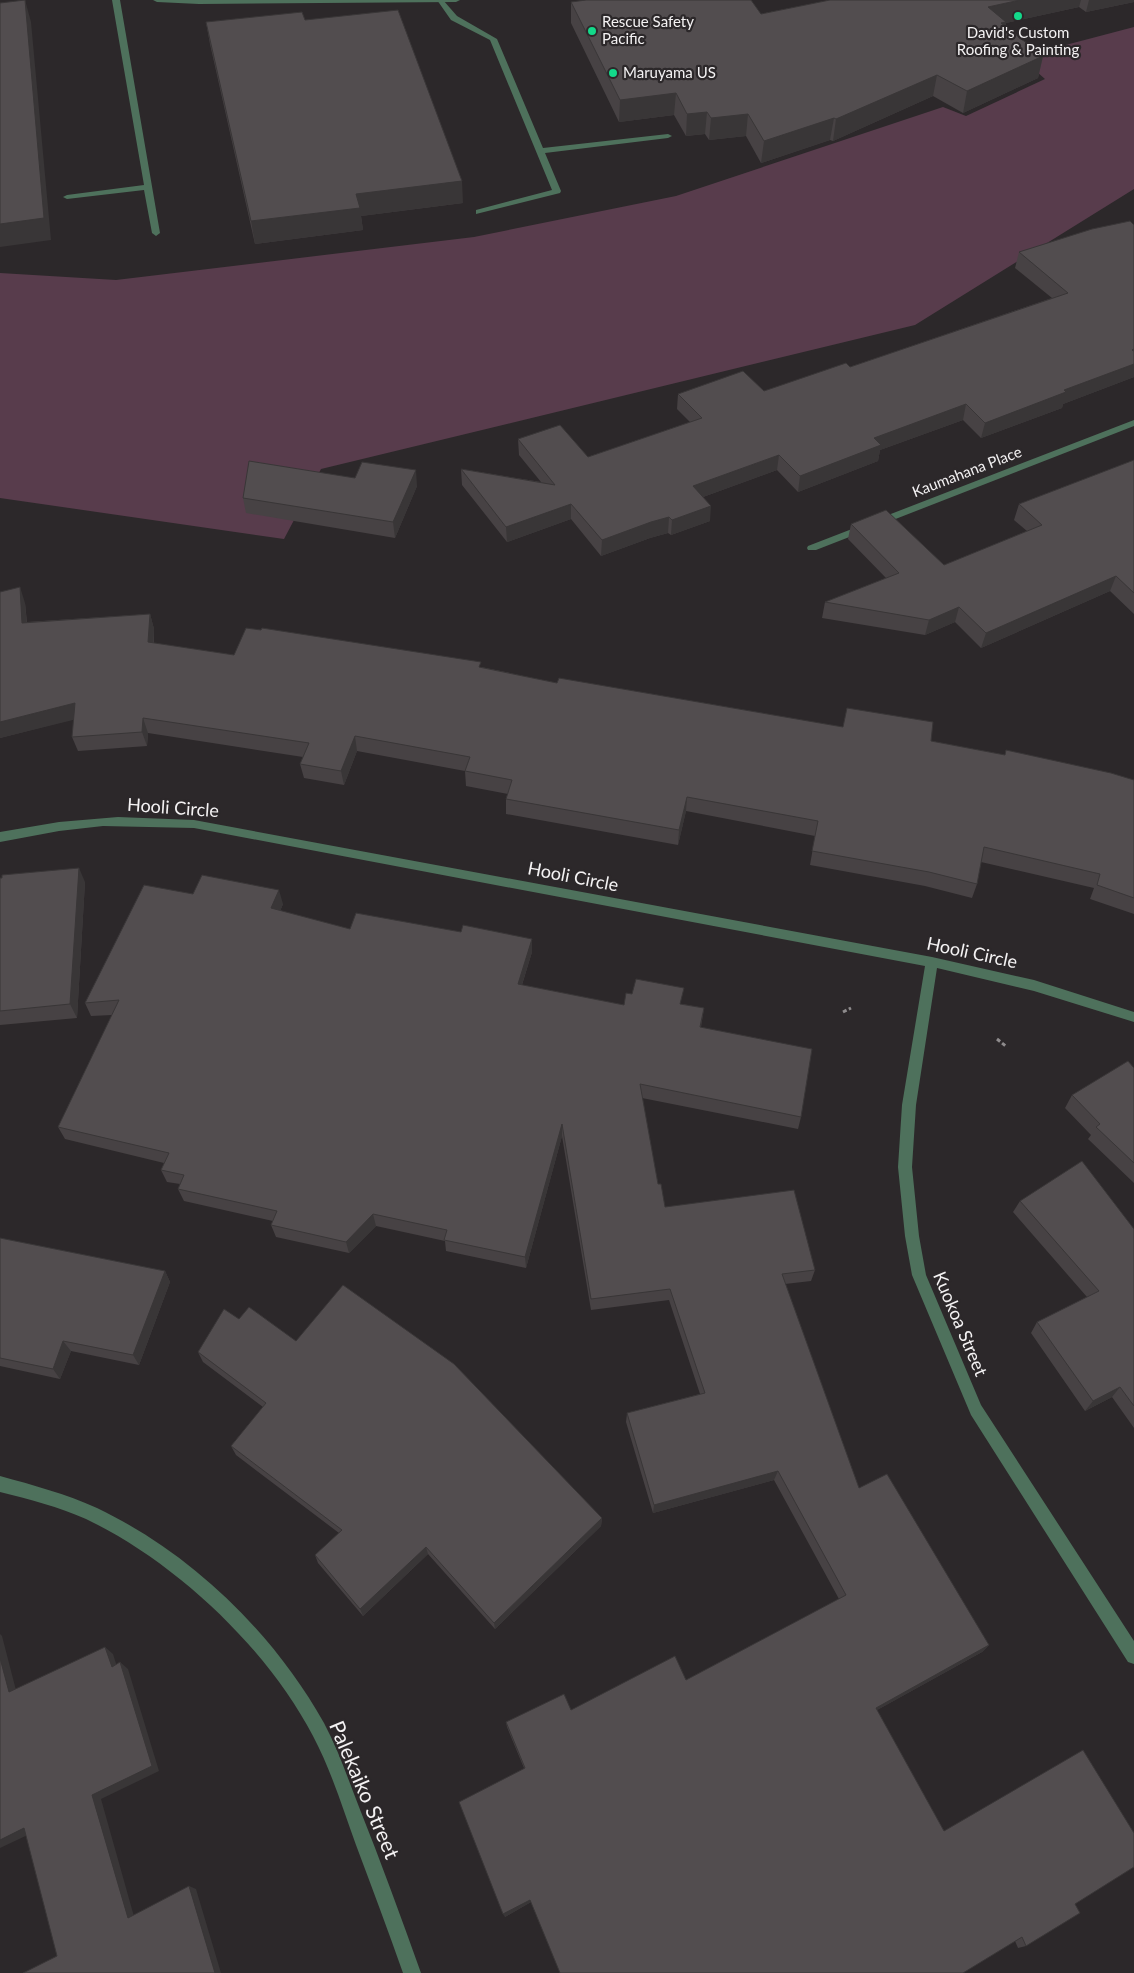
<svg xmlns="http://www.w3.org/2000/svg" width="1134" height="1973" font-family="Lato,sans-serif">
	<rect width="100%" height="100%" fill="#2c282a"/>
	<path fill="#583c4c" d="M1134 27V189L915 325 321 469 284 539 0 498V273L116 280 474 237 676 196 943 107 966 116 1045 79 1020 57Z"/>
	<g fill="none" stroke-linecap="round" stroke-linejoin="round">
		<path stroke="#8e8b8c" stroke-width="3" stroke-dasharray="4 2.5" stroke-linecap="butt" d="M843 1012 851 1008
			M997 1039 1007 1047"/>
		<path fill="#4e715c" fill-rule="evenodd" d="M112 0H120L160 233 156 236 152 233 144 190 67 199 63 197 67 195 144 185Z
			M437 0H443L457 16 497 39 543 148 668 134 672 136 668 138 545 153 561 191 560 193 476 214V210L552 190 490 40 451 20Z"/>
		<path fill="#4e715c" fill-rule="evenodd" d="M1134 420V426L816 550H808L807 548 808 546Z
			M118 817 194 820 932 957 1034 980 1134 1012V1022L1034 991 937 968 916 1105 912 1167 919 1236 926 1275 981 1405 1134 1641V1664L1128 1662 971 1415 912 1275 905 1236 898 1167 902 1105 925 966 194 828 103 826 59 831 0 842V832L59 822Z
			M0 1476C33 1485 66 1494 97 1508 191 1553 273 1632 324 1723 338 1749 348 1779 359 1807 381 1862 401 1917 421 1973H403C388 1930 372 1888 356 1845 343 1809 331 1770 313 1736 267 1648 176 1562 86 1519 59 1507 29 1499 0 1492Z"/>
		<path fill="#4e715c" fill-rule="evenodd" d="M153 0H460L456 2 199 4 157 2Z"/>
	</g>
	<path fill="#474244" d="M830 0H1134V2L1086 12 1079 7 1006 23V26L1043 56 1038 78 963 113 933 96 833 141 830 140 761 163 746 136 709 140 705 134 686 136 674 115 619 122 571 23V2L761 14Z
		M305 20 463 203 361 216 363 230 255 244 210 44 206 22Z
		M1134 225V377L1063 404 1062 408 981 438 963 420 880 450 878 461 798 492 777 470 703 497 710 521 671 535 668 533 650 538 601 556 571 519 507 542 462 485 461 469 541 482 519 455 518 439 588 457 690 422 677 409 678 394 764 391 850 367 1052 298 1015 268 1019 252Z
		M1134 460V614L1110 591 981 648 955 622 925 635 822 618 825 602 886 578 848 539 851 524 944 565 1027 531 1014 520 1019 504Z
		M355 478 417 486 395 538 246 513 243 498Z
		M25 603 27 622 150 614 154 629V643L234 655 481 667 557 683 843 727 847 708 931 741 1005 755 1006 750 1134 780V914L1090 899 1094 888 981 862 977 884 972 898 925 886 810 865 815 836 686 811 678 845 506 814V799L508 794 466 786 465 771 357 751 344 785 304 778 300 764 303 757 148 733 147 746 78 751 72 737 74 719 0 738Z
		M0 878 85 882 77 1018 0 1025Z
		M193 894 283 904 280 911 350 929 532 952 522 985 624 1005 682 1004 704 1008 701 1027 801 1117 798 1129 642 1098 658 1184 665 1207 815 1270 811 1281 785 1284 859 1488 989 1645 982 1652 877 1710 944 1831 1075 1904 1026 1946 1018 1948 1015 1941 531 1902 505 1917 524 1768 507 1727 506 1722 571 1710 686 1680 839 1599 774 1480 653 1513 626 1422 627 1413 700 1394 669 1300 591 1310 562 1136 526 1268 446 1251 445 1241 376 1226 349 1253 276 1237 271 1225 273 1221 184 1201 178 1189 180 1184 167 1182 161 1170 164 1163 65 1139 58 1127 112 1015 91 1016 85 1003Z
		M1134 1068V1183L1088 1139 1091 1135 1065 1108 1072 1095Z
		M1020 1201 1134 1229V1428L1112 1397 1085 1411 1031 1333 1037 1322 1087 1297 1013 1212Z
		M0 1238 165 1271 170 1282 139 1365 71 1351 60 1379 0 1366Z
		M239 1319 296 1341 602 1518 601 1526 495 1629 428 1554 363 1616 318 1563 315 1555 339 1533 236 1455 231 1446 263 1407 203 1362 198 1352Z"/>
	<path fill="#393637" d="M25 0 31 22 51 240 0 247V224Z
		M1020 0H1081L1079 7 1006 23 1002 44 988 7Z
		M1089 0H1134V2L1086 12Z
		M1043 56 1038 78 963 113 967 91Z
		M937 75 933 96 833 141 836 119Z
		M676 93 674 115 619 122 620 100Z
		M707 112 705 134 686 136 687 114Z
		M748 114 746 136 709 140 711 118Z
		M834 118 830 140 761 163 764 141Z
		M462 181 463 203 361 216 363 230 255 244 251 221 356 194Z
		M1134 364V377L1063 404 1062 408 981 438 985 423 1064 390Z
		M966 404 963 420 880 450 878 461 798 492 800 476 874 438Z
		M779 455 777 470 692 501 693 486Z
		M416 470 417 486 395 538 393 522Z
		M571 504V519L507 542 506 527Z
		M711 506 710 521 671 535 672 520Z
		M669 517 668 533 650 538 601 556 602 540 651 522Z
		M1116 576 1110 591 981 648 986 633Z
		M20 587 25 603 28 638 22 623Z
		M959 607 955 622 925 635 929 620Z
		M150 614 154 629 153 657 148 642Z
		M75 703 81 718 0 738V722Z
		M143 718 148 733 147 746 142 732Z
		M355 736 357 751 344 785 341 771Z
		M687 797 686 811 678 845 679 830Z
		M79 868 85 882 77 1018 70 1004Z
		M279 890 283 904 275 923 271 908Z
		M532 939V952L518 997V984Z
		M562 1124V1136L526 1268 525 1257Z
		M373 1214 376 1226 349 1253 346 1242Z
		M165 1271 170 1282 139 1365 133 1355Z
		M63 1341 71 1351 60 1379 53 1369Z
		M1120 1387 1112 1397 1085 1411 1093 1401Z
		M778 1471 774 1480 653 1513 654 1505Z
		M602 1518 601 1526 495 1629 494 1623Z
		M426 1547 428 1554 363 1616 360 1609Z
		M0 1634 2 1636 18 1698 9 1692 0 1658Z
		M989 1645 982 1652 870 1714 876 1708Z
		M105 1647 113 1654 119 1673 112 1667Z
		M120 1662 128 1669 159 1771 101 1799 135 1920 128 1918 92 1795Z
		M24 1828 34 1832 0 1848V1840Z
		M189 1886 196 1889 221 1973H215Z
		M530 1900 531 1902 505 1917 503 1914Z"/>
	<path fill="#524d4f" stroke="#393637" d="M25 0 44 218 0 224V3Z
		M586 0H751L761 14 830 0H1020L988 7 1006 22 1001 23 1043 56 967 91 937 75 836 119 834 118 764 141 748 114 711 118 707 112 687 114 676 93 620 100 571 2Z
		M398 10 462 181 356 194 360 208 251 221 206 22 302 12 305 20Z
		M1130 221 1134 225V349L1132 350 1134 351V364L1064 390 1066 392 985 423 966 404 874 438 881 445 800 476 779 455 693 486 711 506 672 520 669 517 651 522 602 540 571 504 506 527 461 469 555 485 518 439 560 425 588 457 702 418 678 394 743 371 764 391 846 363 850 367 1068 293 1019 252 1092 229Z
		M1134 460V593L1116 576 986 633 959 607 929 620 825 602 899 573 851 524 886 510 944 565 1042 525 1019 504Z
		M249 461 355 478 362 462 416 470 393 522 243 498Z
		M20 587 22 623 150 614 148 642 234 655 246 628 261 630 262 628 481 662 479 667 557 683 559 678 843 727 847 708 933 722 931 741 1005 755 1006 750 1111 773 1134 780V898L1097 885 1100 874 984 847 977 884 929 872 812 851 818 821 687 797 679 830 506 799 512 780 465 771 470 757 355 736 341 771 300 764 309 743 143 718 142 732 72 737 75 703 0 722V592Z
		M79 868 70 1004 0 1011V878H2V875Z
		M202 875 279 890 271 908 350 929 356 913 461 932 463 925 532 939 518 984 624 1005 626 993 632 994 636 979 684 988 680 1004 704 1008 700 1027 812 1049 801 1117 640 1084 658 1184H661L665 1207 794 1190 815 1270 782 1274 859 1488 887 1474 989 1645 876 1708 944 1831 1083 1750 1134 1833V1867L1075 1904 1080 1913 1026 1946 1022 1937 963 1973H560L530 1900 503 1914 459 1802 525 1768 506 1722 564 1694 571 1710 675 1656 686 1680 846 1595 778 1471 654 1505 627 1413 705 1393 670 1289 591 1299 562 1124 525 1257 444 1240 447 1230 373 1214 346 1242 271 1225 277 1211 178 1189 184 1175 161 1170 169 1153 58 1127 119 1000 85 1003 144 885 193 894Z
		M1128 1061 1134 1068V1163L1096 1127 1100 1124 1072 1095Z
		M1082 1161 1134 1229V1406L1120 1387 1093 1401 1037 1322 1099 1291 1020 1201Z
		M0 1238 165 1271 133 1355 63 1341 53 1369 0 1358Z
		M343 1285 454 1364 602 1518 494 1623 426 1547 360 1609 315 1555 342 1530 231 1446 266 1403 198 1352 224 1309 239 1319 249 1307 296 1341Z
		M105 1647 112 1667 120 1662 152 1766 92 1795 128 1918 189 1886 215 1973H23L57 1956 24 1828 0 1840V1658L9 1692Z"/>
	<g fill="#13d98a" stroke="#2c282a" stroke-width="2">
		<circle cx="1018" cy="16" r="5"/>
		<circle cx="592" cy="31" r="5"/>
		<circle cx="613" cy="73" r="5"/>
	</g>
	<g text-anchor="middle" stroke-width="4.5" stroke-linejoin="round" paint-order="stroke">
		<g font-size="15" fill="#f4f2f3" stroke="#2c282a" text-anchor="start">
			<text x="602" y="27">Rescue Safety<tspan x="602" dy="17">Pacific</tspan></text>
			<text x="1018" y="38" text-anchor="middle">David's Custom<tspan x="1018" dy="17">Roofing &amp; Painting</tspan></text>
			<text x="623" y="78">Maruyama US</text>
		</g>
		<g font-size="15" fill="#f4f2f3" stroke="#2c282a">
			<text transform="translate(967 472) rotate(-21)" y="5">Kaumahana Place</text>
		</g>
		<g font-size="18" fill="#f4f2f3" stroke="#2c282a">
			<text transform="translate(173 808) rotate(4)" y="6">Hooli Circle</text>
			<text transform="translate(573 877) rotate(11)" y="6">Hooli Circle</text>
			<text transform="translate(972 953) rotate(12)" y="6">Hooli Circle</text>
			<text transform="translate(960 1324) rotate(67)" y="6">Kuokoa Street</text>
		</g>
		<g font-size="21" fill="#f4f2f3" stroke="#2c282a">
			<text transform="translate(364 1790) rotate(67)" y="7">Palekaiko Street</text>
		</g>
	</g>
</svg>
